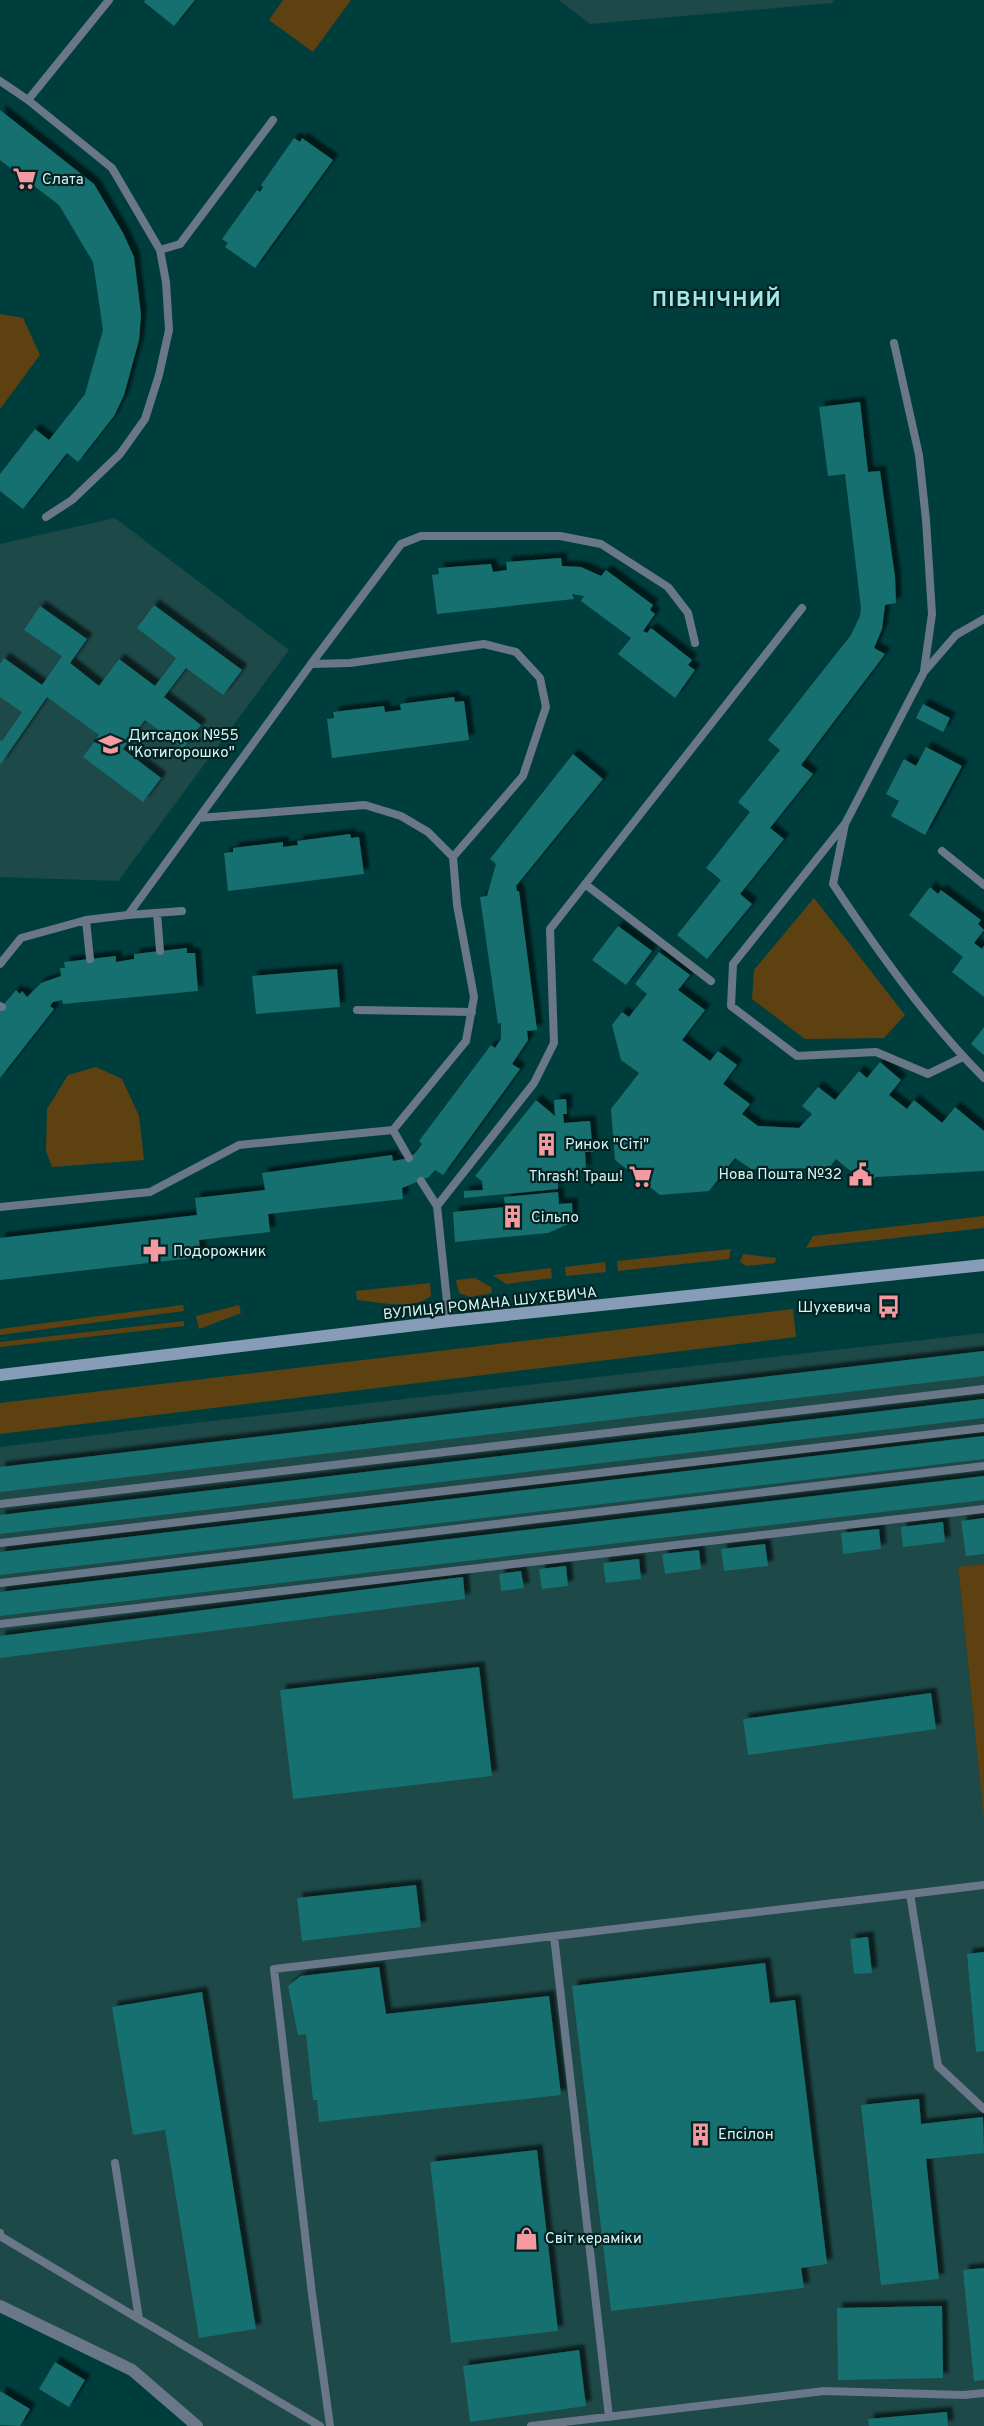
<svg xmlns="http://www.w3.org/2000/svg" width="984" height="2426" font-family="Overpass,sans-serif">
	<defs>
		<filter id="shadow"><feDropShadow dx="5.5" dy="-5.5" stdDeviation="1.5" flood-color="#0009"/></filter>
	</defs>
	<rect width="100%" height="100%" fill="#003e3e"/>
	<path fill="#1d4948" d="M559 0H834L833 3 590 24Z
		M115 518 289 650 118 881 0 877V544Z
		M984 1333V1564L958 1568 984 1821V2426H197L132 2370 0 2306V1447L186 1424Z"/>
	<path fill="#5e4110" d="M283 0H351L313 52 269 20Z
		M0 314 23 318 40 355 0 409Z
		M814 898 905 1015 884 1038 805 1039 752 999 754 970Z
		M96 1067 122 1079 139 1116 144 1160 52 1167 46 1151 47 1109 68 1075Z
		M984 1216V1228L806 1248 813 1236Z
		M731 1249 729 1259 618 1271 617 1261Z
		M743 1254 776 1258 775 1263 746 1266 740 1262Z
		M605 1262 606 1272 566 1276 565 1267Z
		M551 1268 552 1278 506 1284 493 1275Z
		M475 1278 491 1287 492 1293 470 1297 459 1293 456 1280Z
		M430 1283 431 1296C412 1311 380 1302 357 1300L356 1291Z
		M183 1305 184 1311 0 1335V1329Z
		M239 1305 241 1313 199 1329 196 1316Z
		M793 1309 796 1337 0 1434V1403Z
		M184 1321V1326L0 1347V1342Z
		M984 1564V1821L958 1567Z"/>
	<path fill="#186f6f" filter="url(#shadow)" d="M145 0H195L174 26 144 2Z
		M0 110 94 184 123 233 134 257 141 315 139 340 124 395 114 416 78 462 67 453 23 509 0 491V474L35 429 49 440 85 394 103 330 93 262 59 205 0 160Z
		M294 138 300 142 302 138 333 160 255 268 225 247 228 243 222 239 257 190 260 192 263 187 261 185Z
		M860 402 868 472 880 471 895 577 896 603 885 605 882 629 874 648 885 654 801 765 813 774 770 828 784 839 740 894 752 904 707 959 677 935 721 880 706 868 750 812 738 802 780 750 768 740 851 635 860 616 861 608 845 474 828 476 819 407Z
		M561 558 562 566 581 567 601 576 606 570 653 605 650 610 655 614 643 631 647 633 651 628 692 660 688 665 695 670 675 698 618 654 631 638 581 601 584 596 572 594 574 599 437 614 432 575 439 574 438 568 491 564 493 572 507 570 506 562Z
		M154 605 242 670 223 695 186 668 164 697 201 725 183 748 145 720 123 749 161 778 143 802 83 757 99 735 47 697 0 765V740L2 741 22 712 0 697V664L4 658 42 685 62 656 24 630 40 606 87 639 70 663 99 686 119 659 155 686 176 658 137 628Z
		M454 697 455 702 464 701 469 740 332 758 327 719 334 718 333 712 384 706 385 712 401 710 400 704Z
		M923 704 950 718 943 732 916 718Z
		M926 747 962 766 925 835 891 816 899 801 886 794 904 759 916 766Z
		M573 754 603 779 516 886 517 891H519L537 1030 527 1031 528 1040 512 1064 520 1069 443 1175 435 1170 429 1177 402 1188 403 1199 268 1214 270 1232 199 1240 201 1257 0 1280V1238L197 1215 195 1198 265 1190 262 1173 392 1155 393 1161 409 1158 416 1152 422 1144 419 1141 491 1045 495 1048 501 1039V1023L498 1024 480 897 487 896 496 864 490 859Z
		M350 834 351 838 359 837 364 874 228 891 224 853 233 852V848L283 842V847L298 845 297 841Z
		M930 887 938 894 941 890 981 920 978 924 984 930 974 943 982 949 984 946V997L952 972 963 957 909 915Z
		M618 926 652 951 626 985 592 960Z
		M187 948V953H195L198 991 63 1004 62 1000 53 1002 50 1006 54 1009 0 1078V1009L16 990 20 994 22 991 27 997 41 983 61 976 60 968H65L64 962 116 956V962L134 959V954Z
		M659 952 690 975 678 990 705 1010 682 1040 710 1061 718 1051 737 1065 723 1084 750 1104 742 1114 758 1126 799 1128 812 1114 802 1106 818 1087 835 1100 859 1071 867 1078 880 1062 901 1080 889 1095 907 1109 914 1100 942 1123 955 1107 984 1131V1171L876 1177 869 1186 836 1159 829 1168 751 1169 735 1158 709 1191 660 1195 615 1160 611 1109 639 1073 621 1060 612 1025 622 1012 629 1017 647 994 635 984Z
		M337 969 340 1007 256 1014 252 976Z
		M984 1027V1055L971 1044Z
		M566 1099 567 1114H563L564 1123 590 1121 593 1152H585L586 1170 570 1171 571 1179 558 1181V1189L464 1198V1191L483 1190 482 1181 475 1176 536 1100 555 1116 554 1100Z
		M558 1192 559 1204 572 1203 573 1222 548 1233 455 1242 453 1212 505 1207 504 1197Z
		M984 1351V1376L0 1492V1467Z
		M984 1399V1418L0 1534V1515Z
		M984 1436V1459L0 1575V1552Z
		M984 1476V1500L0 1616V1592Z
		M984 1518V1554L966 1556 961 1521Z
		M943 1522 945 1542 903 1547 901 1527Z
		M879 1529 881 1549 843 1554 841 1533Z
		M765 1544 768 1566 724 1571 721 1549Z
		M699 1550 701 1569 665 1574 662 1554Z
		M639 1559 641 1579 606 1583 603 1563Z
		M566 1566 568 1586 542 1589 539 1569Z
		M521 1571 524 1588 501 1591 499 1574Z
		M463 1577 465 1599 0 1658V1636Z
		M479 1667 492 1776 293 1799 280 1690Z
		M931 1693 936 1729 748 1755 743 1719Z
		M416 1885 421 1927 302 1941 297 1898Z
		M868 1937 872 1973 854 1974 850 1939Z
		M984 1952V2051L976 2052 967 1954Z
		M765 1963 770 2003 795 2000 827 2264 801 2268 804 2288 611 2311 572 1986Z
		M379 1967 386 2014 549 1996 561 2095 319 2122 317 2100H313L306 2034 298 2035 288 1986 301 1976Z
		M202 1992 256 2329 199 2338 165 2130 133 2135 112 2007Z
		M919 2099 921 2124 983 2117 984 2153 926 2159 939 2279 881 2285 861 2105Z
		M537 2150 558 2331 451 2343 430 2162Z
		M984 2268V2380L974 2381 963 2270Z
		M942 2306 943 2378 838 2380 837 2308Z
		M579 2350 586 2406 470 2422 463 2366Z
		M55 2362 85 2380 69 2407 39 2389Z
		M0 2391 30 2409 20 2426 0 2425Z
		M947 2412 948 2426H869L868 2419Z"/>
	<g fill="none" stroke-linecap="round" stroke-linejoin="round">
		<path stroke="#6a7788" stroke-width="8" d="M0 81 28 100 112 168 160 250 166 282 169 330 159 375 145 419 120 454 72 500 46 517
			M28 100 109 0
			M160 250 180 244 273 120
			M894 343 919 455 926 520 932 614 924 671
			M984 619 956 635 924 672 845 824 833 884C877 950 928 1022 984 1078
			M311 664 401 544 421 536H560L601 544 668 587 688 613 695 643
			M199 818 365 805 401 816 428 832 453 857
			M844 825 733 964 731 1006 797 1056 876 1052 928 1074 963 1057
			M942 851 984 885
			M585 884 711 981
			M157 913 160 951
			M128 915 182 911
			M86 920 90 959
			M0 964 21 938 86 920 128 915 311 664 350 663 484 644 516 652 540 678 546 707 523 776 453 857 457 905 474 997 466 1041 393 1130 239 1145 150 1192 0 1207
			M0 1006 2 1007
			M357 1010 472 1012
			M393 1130 409 1158
			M421 1181 437 1206 449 1321
			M437 1206 534 1083 554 1043 550 929 802 608
			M0 1504 984 1389
			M0 1543 984 1428
			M0 1583 984 1466
			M0 1624 984 1509
			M984 1885 910 1894 938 2066 984 2109
			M554 1936 609 2417
			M115 2163 139 2319 320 2426
			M0 2233V2236L139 2319
			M330 2426 312 2294 274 1969 910 1894
			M531 2426 824 2391 964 2395 984 2393"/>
		<path stroke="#6a7788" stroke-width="12" d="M0 2306 132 2370 197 2426"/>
		<path stroke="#879cb7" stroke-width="12" d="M0 1375 449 1321 984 1265"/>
	</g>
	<defs>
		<symbol id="supermarket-bare" viewBox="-9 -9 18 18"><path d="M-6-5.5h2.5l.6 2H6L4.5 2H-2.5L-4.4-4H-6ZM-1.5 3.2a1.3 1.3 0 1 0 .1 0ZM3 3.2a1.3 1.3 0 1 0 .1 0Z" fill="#f49aa0" stroke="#042222" stroke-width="2.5" paint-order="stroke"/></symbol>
		<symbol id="school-bare" viewBox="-9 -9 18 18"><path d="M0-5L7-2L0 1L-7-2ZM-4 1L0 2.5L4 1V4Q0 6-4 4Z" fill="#f49aa0" stroke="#042222" stroke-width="2.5" paint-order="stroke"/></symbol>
		<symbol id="building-bare" viewBox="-9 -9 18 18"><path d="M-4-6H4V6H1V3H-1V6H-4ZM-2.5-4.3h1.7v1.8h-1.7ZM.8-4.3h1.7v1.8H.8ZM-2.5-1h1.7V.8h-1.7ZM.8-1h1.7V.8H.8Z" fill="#f49aa0" stroke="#042222" stroke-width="2.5" paint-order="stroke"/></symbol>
		<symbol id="civic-bare" viewBox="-9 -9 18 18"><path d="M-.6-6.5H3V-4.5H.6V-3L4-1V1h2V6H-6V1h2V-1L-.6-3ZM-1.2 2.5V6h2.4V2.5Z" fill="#f49aa0" stroke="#042222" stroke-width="2.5" paint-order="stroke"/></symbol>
		<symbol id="pharmacy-bare" viewBox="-9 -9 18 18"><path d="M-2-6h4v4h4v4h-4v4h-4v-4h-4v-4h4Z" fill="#f49aa0" stroke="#042222" stroke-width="2.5" paint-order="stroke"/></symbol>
		<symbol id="bus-bare" viewBox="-9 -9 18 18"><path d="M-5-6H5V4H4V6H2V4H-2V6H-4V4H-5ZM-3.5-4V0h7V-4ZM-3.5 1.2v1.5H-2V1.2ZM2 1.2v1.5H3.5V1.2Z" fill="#f49aa0" stroke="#042222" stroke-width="2.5" paint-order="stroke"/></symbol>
		<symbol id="shop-bare" viewBox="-9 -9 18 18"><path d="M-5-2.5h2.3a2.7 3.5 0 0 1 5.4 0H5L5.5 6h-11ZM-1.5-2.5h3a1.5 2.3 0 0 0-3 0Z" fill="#f49aa0" stroke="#042222" stroke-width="2.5" paint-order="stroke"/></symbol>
	</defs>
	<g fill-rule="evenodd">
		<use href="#supermarket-bare" x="8" y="162" width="33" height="33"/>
		<use href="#school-bare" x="94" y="728" width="33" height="33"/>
		<use href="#building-bare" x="530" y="1128" width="33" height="33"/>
		<use href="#civic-bare" x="844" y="1158" width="33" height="33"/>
		<use href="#supermarket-bare" x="624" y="1160" width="33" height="33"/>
		<use href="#building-bare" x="496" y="1200" width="33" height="33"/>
		<use href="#pharmacy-bare" x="138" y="1234" width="33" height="33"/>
		<use href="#bus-bare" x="872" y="1290" width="33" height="33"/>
		<use href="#building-bare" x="684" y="2118" width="33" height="33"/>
		<use href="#shop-bare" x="510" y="2222" width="33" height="33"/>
	</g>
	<g text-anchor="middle" stroke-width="4.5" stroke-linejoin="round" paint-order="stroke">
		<g font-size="15" fill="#d3f5f4" stroke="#042222" text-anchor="start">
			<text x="42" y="184">Слата</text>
			<text x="128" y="740">Дитсадок №55<tspan x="128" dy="17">"Котигорошко"</tspan></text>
			<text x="565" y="1149">Ринок "Сіті"</text>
			<text x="842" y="1179" text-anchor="end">Нова Пошта №32</text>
			<text x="623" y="1181" text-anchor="end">Thrash! Траш!</text>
			<text x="531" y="1222">Сільпо</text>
			<text x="173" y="1256">Подорожник</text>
			<text x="871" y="1312" text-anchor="end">Шухевича</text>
			<text x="718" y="2139">Епсілон</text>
			<text x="545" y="2243">Світ кераміки</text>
		</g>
		<g font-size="15" fill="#d3f5f4" stroke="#042222">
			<text transform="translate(490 1303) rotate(-6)" y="5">ВУЛИЦЯ РОМАНА ШУХЕВИЧА</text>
		</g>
		<g font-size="21" font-weight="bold" letter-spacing="1.5" fill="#a2e8e8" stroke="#042222">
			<text x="717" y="306">ПІВНІЧНИЙ</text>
		</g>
	</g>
</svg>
